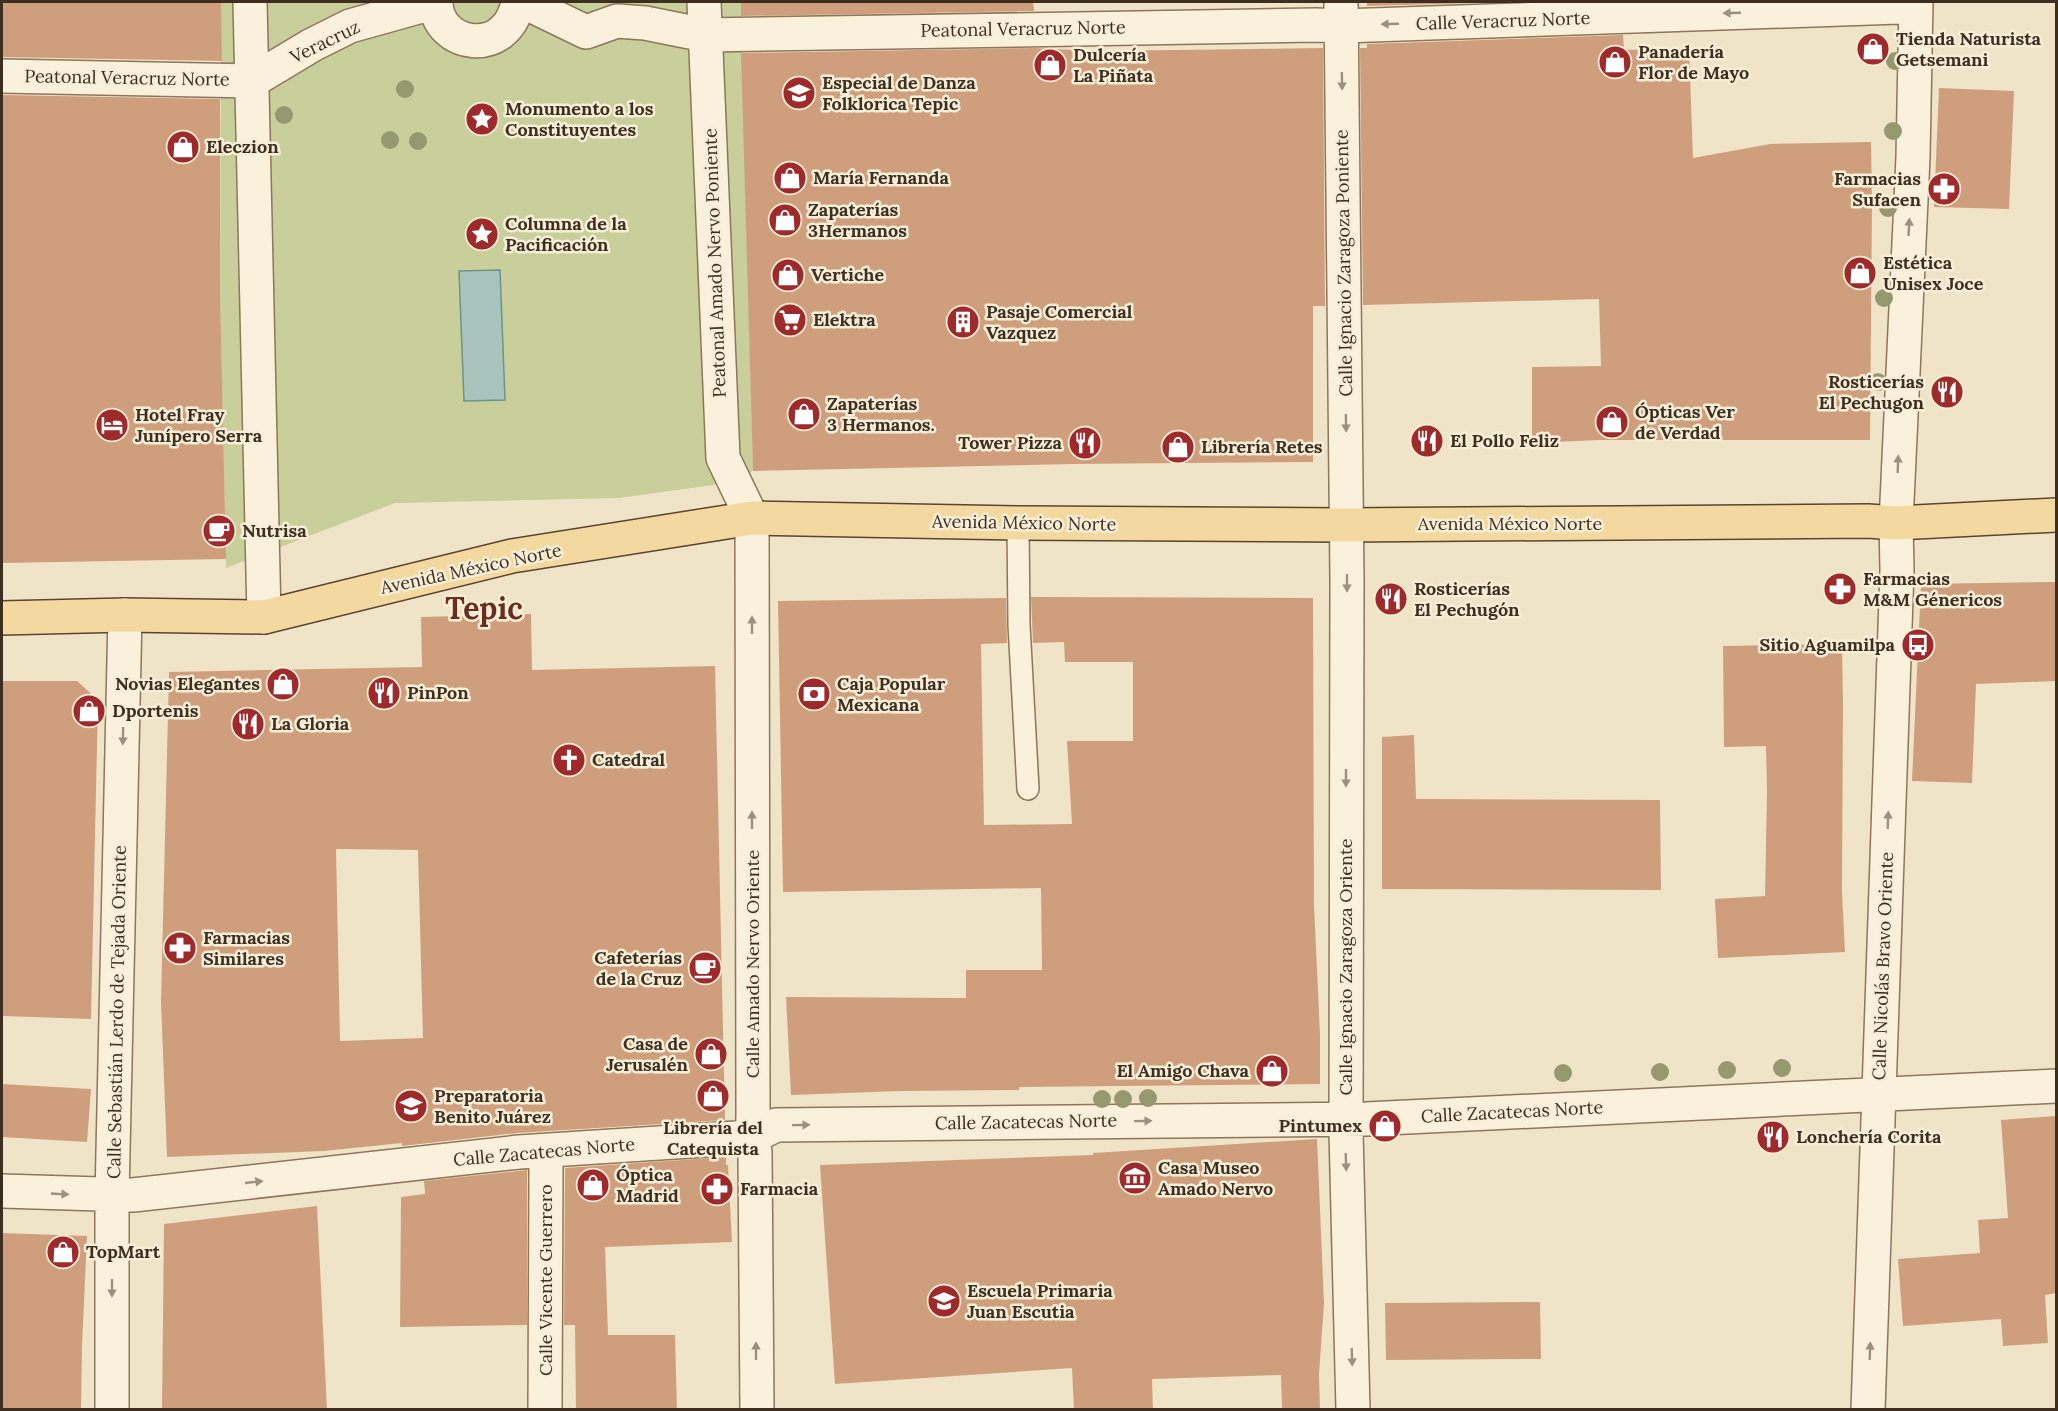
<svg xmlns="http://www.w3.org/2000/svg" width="2058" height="1411" font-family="Lora,serif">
	<rect width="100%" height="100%" fill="#f0e4c8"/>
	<path fill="#c9cf9b" d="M221 2H741L753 470 743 481 619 498 395 503 226 568 220 290Z"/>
	<path fill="#a9c4bc" stroke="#6f938a" stroke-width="1.5" d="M500 270 505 400 464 401 459 271Z"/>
	<path fill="#cf9f7d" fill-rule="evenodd" d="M2 2H221L222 61 2 57Z
		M741 2H1033L1034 11 741 16Z
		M1367 2H1510L1367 6Z
		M1623 35 1624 50 1689 48 1693 158 1770 144 1871 142 1872 206 1870 440H1600L1532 443V367L1601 366 1599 299 1363 305 1360 48H1367V44Z
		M1034 48 1095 51 1323 48 1325 306H1313V462L1073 464 753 471 741 53Z
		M1939 88 2014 91 2009 209 1934 207Z
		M2 95 220 99V290L226 559 2 563Z
		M2056 582V681L1976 684 1972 783 1912 781 1921 584Z
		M1031 597 1313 598 1314 904 1320 1035V1084L1019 1087V1090L902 1091 791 1095 786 997 966 998V970H1042L1041 888 783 892 778 601 1006 598 1007 643 981 644 984 825 1072 824 1067 741H1133V662H1065L1064 642 1033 643Z
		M531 614 532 670 715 666 725 1120 517 1133 402 1146V1143L324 1151 167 1157 161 1002 169 672 422 667 421 617ZM336 849 418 850 423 1038 340 1041Z
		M1842 644 1843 702 1842 892 1845 952 1718 958 1715 899 1765 896 1767 791 1766 746 1724 747 1723 646Z
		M2 681H77L98 700 91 1019 2 1016Z
		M1414 735 1416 799 1660 800 1661 890 1382 889V737Z
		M2 1084 91 1089 87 1142 2 1137Z
		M2056 1116V1293L2045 1295 2048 1343 2003 1346 2001 1319 1903 1326 1898 1259 1980 1253 1978 1220 2008 1218 2001 1120Z
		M1317 1139 1324 1303 1319 1374 1320 1410H1282L1281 1375 1152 1379 1153 1410H1074L1072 1368 835 1384 820 1165 1093 1155V1153Z
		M726 1157V1165H728L732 1242 605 1247 608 1335H675L677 1410H576L575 1325H564L565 1168Z
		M527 1170V1325L400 1327 401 1197 425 1194 424 1181Z
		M317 1206 327 1410H162L164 1224Z
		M2 1233 87 1236 82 1346 81 1410H2Z
		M1540 1302 1541 1359 1386 1360 1385 1303Z"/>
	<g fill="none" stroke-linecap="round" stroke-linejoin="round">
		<defs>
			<path id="lane" d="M1018 523 1019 625 1028 789"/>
			<path id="street" d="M250 2 264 617
				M436 2C436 47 507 60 518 2
				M524 2 586 32 617 21 645 23 705 35 1316 25 1342 26 1899 7 1915 2
				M704 2 723 458 752 518 753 1117 752 1137 755 1152 757 1410
				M1341 2 1347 580 1346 1132 1353 1410
				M2 76 252 81 312 45 350 26 436 2
				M542 1151 546 1168 545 1410
				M2 1191 133 1195 519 1152 752 1137 776 1125 1366 1119 2056 1086
				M112 1410V1196L125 615
				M1868 1410 1897 570 1896 523 1913 157 1916 2"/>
			<path id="primary" d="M2 618 125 615 264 617 512 556 752 518 1018 523 1346 525 1868 521 1896 523 2056 515"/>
		</defs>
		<use href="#lane" stroke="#8d765c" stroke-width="24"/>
		<use href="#street" stroke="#8d765c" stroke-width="36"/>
		<use href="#primary" stroke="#5b4430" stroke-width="36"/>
		<use href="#lane" stroke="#faf1dc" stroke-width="21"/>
		<use href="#street" stroke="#faf1dc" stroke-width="33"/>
		<use href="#primary" stroke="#f3d9a0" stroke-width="33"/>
	</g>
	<g fill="#96986f">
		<circle cx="1895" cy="61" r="9"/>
		<circle cx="405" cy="89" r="9"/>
		<circle cx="284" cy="115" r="9"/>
		<circle cx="1893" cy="131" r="9"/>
		<circle cx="390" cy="140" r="9"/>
		<circle cx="418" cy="141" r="9"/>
		<circle cx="1888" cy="208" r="9"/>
		<circle cx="1884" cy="298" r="9"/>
		<circle cx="1878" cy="382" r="9"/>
		<circle cx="1782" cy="1068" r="9"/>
		<circle cx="1727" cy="1070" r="9"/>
		<circle cx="1660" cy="1072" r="9"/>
		<circle cx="1563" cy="1073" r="9"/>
		<circle cx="1148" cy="1098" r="9"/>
		<circle cx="1102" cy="1099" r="9"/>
		<circle cx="1123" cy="1099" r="9"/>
	</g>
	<defs><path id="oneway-solid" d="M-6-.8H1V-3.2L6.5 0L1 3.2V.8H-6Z" transform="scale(1.5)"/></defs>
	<g fill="#9c907e">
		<use href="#oneway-solid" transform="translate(1732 13) rotate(178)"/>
		<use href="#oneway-solid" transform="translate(1390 24) rotate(178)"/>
		<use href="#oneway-solid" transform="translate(1342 81) rotate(89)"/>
		<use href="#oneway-solid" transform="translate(1909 227) rotate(-87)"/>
		<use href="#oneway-solid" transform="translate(1346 423) rotate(89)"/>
		<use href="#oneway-solid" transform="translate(1898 464) rotate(-88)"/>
		<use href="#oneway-solid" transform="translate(1347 583) rotate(90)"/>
		<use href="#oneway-solid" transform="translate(752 625) rotate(-90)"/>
		<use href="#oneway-solid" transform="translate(123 736) rotate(91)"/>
		<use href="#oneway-solid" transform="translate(1346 778) rotate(90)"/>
		<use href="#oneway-solid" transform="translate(752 820) rotate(-90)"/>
		<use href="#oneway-solid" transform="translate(1888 820) rotate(-88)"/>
		<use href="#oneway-solid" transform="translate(1143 1121) rotate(-1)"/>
		<use href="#oneway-solid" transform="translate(801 1125) rotate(-1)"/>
		<use href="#oneway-solid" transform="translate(1346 1162) rotate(88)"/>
		<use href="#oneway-solid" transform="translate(254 1182) rotate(-6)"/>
		<use href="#oneway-solid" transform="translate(60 1194) rotate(3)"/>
		<use href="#oneway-solid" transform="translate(112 1288) rotate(90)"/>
		<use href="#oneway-solid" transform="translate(756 1351) rotate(-90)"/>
		<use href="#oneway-solid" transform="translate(1870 1351) rotate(-88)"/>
		<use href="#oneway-solid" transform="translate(1352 1357) rotate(88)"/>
	</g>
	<defs>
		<symbol id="shop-disc" viewBox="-11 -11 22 22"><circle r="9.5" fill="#9e2a2b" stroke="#f7eed8"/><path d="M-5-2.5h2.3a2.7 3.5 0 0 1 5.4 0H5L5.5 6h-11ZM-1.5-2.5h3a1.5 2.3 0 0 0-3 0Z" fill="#fff"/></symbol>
		<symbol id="university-disc" viewBox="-11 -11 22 22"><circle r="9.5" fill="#9e2a2b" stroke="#f7eed8"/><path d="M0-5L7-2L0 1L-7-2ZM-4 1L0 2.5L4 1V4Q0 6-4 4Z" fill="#fff"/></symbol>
		<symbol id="sight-disc" viewBox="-11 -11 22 22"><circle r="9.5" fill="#9e2a2b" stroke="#f7eed8"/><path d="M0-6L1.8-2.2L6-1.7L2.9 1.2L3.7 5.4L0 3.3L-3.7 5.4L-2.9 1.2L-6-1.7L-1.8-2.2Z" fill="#fff"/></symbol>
		<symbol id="pharmacy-disc" viewBox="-11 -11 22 22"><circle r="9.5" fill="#9e2a2b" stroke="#f7eed8"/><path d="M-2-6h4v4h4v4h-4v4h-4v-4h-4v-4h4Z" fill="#fff"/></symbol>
		<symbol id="supermarket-disc" viewBox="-11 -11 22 22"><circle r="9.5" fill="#9e2a2b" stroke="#f7eed8"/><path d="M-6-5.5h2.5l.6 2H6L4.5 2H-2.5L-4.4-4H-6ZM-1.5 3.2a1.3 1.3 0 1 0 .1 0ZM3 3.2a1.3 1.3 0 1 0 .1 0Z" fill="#fff"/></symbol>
		<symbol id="building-disc" viewBox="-11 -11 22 22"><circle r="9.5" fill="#9e2a2b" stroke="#f7eed8"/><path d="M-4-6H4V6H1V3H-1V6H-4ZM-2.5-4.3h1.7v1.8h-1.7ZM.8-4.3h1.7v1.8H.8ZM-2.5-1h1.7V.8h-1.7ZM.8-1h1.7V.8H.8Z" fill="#fff"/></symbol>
		<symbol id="restaurant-disc" viewBox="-11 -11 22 22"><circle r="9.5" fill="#9e2a2b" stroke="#f7eed8"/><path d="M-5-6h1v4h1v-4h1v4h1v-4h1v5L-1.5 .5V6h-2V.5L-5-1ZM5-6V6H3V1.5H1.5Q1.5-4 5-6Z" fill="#fff"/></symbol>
		<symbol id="hotel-disc" viewBox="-11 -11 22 22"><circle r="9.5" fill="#9e2a2b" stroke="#f7eed8"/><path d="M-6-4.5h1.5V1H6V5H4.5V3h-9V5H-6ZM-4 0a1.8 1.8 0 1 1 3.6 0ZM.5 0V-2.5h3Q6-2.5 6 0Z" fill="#fff"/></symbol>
		<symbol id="cafe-disc" viewBox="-11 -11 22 22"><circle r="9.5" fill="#9e2a2b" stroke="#f7eed8"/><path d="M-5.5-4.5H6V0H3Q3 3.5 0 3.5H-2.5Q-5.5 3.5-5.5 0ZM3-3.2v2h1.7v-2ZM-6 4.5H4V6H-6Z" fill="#fff"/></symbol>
		<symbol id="bus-disc" viewBox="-11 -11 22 22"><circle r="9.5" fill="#9e2a2b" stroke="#f7eed8"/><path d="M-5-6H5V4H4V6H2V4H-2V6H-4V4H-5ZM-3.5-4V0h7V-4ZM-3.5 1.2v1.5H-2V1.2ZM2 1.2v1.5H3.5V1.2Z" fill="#fff"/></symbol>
		<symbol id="bank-disc" viewBox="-11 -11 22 22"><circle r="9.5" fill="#9e2a2b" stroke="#f7eed8"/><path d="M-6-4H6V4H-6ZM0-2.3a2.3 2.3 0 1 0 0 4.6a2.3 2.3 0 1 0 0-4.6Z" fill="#fff"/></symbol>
		<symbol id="church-disc" viewBox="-11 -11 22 22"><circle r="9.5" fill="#9e2a2b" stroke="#f7eed8"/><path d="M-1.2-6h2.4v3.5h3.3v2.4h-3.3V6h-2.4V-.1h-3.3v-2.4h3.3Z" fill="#fff"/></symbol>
		<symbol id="museum-disc" viewBox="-11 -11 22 22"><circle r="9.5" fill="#9e2a2b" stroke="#f7eed8"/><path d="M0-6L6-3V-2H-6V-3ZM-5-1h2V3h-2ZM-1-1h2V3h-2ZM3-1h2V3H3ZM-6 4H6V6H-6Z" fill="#fff"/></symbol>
		<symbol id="school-disc" viewBox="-11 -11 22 22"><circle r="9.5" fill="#9e2a2b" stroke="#f7eed8"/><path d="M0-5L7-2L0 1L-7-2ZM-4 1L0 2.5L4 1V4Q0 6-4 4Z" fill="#fff"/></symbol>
	</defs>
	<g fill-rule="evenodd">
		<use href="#shop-disc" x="1854" y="30" width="38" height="38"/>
		<use href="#shop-disc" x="1596" y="43" width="38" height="38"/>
		<use href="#shop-disc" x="1031" y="46" width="38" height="38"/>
		<use href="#university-disc" x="780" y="74" width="38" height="38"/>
		<use href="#sight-disc" x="463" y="100" width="38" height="38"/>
		<use href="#shop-disc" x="164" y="128" width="38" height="38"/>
		<use href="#shop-disc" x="771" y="159" width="38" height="38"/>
		<use href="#pharmacy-disc" x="1925" y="170" width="38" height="38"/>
		<use href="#shop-disc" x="766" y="201" width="38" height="38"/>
		<use href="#sight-disc" x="463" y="215" width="38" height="38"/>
		<use href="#shop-disc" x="1841" y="254" width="38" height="38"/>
		<use href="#shop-disc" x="769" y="256" width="38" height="38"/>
		<use href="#supermarket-disc" x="771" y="301" width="38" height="38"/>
		<use href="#building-disc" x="944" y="303" width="38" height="38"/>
		<use href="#restaurant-disc" x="1928" y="373" width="38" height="38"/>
		<use href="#shop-disc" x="785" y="395" width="38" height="38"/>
		<use href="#shop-disc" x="1593" y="403" width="38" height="38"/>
		<use href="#hotel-disc" x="93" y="406" width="38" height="38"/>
		<use href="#restaurant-disc" x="1408" y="422" width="38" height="38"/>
		<use href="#restaurant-disc" x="1066" y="424" width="38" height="38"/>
		<use href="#shop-disc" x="1159" y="428" width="38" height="38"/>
		<use href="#cafe-disc" x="200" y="512" width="38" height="38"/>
		<use href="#pharmacy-disc" x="1821" y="570" width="38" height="38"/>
		<use href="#restaurant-disc" x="1372" y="580" width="38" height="38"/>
		<use href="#bus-disc" x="1899" y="626" width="38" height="38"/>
		<use href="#shop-disc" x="264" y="665" width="38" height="38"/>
		<use href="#restaurant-disc" x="365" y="674" width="38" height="38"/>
		<use href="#bank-disc" x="795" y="675" width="38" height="38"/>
		<use href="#shop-disc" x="70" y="692" width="38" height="38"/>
		<use href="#restaurant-disc" x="229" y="705" width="38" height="38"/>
		<use href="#church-disc" x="550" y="741" width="38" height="38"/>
		<use href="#pharmacy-disc" x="161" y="929" width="38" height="38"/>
		<use href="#cafe-disc" x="686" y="949" width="38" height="38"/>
		<use href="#shop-disc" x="692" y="1035" width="38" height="38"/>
		<use href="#shop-disc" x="1253" y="1052" width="38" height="38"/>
		<use href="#shop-disc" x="694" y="1077" width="38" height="38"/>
		<use href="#university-disc" x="392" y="1087" width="38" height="38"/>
		<use href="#shop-disc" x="1366" y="1107" width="38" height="38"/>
		<use href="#restaurant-disc" x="1754" y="1118" width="38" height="38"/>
		<use href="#museum-disc" x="1116" y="1159" width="38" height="38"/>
		<use href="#shop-disc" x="574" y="1166" width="38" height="38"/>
		<use href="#pharmacy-disc" x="698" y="1170" width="38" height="38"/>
		<use href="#shop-disc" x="44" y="1233" width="38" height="38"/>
		<use href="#school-disc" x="925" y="1282" width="38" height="38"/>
	</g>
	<g text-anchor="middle" stroke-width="5" stroke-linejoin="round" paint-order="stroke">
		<g font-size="18" fill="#3d2e20" stroke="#f7eed8">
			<text transform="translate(1503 21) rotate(-2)" y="6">Calle Veracruz Norte</text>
			<text transform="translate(1023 29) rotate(-1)" y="6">Peatonal Veracruz Norte</text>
			<text transform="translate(325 42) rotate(-26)" y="6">Veracruz</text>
			<text transform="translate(127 78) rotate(1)" y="6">Peatonal Veracruz Norte</text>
			<text transform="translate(715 263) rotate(-92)" y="6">Peatonal Amado Nervo Poniente</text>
			<text transform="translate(1344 263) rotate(-91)" y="6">Calle Ignacio Zaragoza Poniente</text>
			<text transform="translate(1024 523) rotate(1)" y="6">Avenida México Norte</text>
			<text x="1510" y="530">Avenida México Norte</text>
			<text transform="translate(471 569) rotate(-12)" y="6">Avenida México Norte</text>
			<text transform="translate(753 964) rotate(-90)" y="6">Calle Amado Nervo Oriente</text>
			<text transform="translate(1883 966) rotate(-88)" y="6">Calle Nicolás Bravo Oriente</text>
			<text transform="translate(1346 967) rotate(-90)" y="6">Calle Ignacio Zaragoza Oriente</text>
			<text transform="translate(117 1012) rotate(-89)" y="6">Calle Sebastián Lerdo de Tejada Oriente</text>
			<text transform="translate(1512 1112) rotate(-3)" y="6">Calle Zacatecas Norte</text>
			<text transform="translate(1026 1122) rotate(-1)" y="6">Calle Zacatecas Norte</text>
			<text transform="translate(544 1152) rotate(-5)" y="6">Calle Zacatecas Norte</text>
			<text transform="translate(546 1280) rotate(-90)" y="6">Calle Vicente Guerrero</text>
		</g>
		<g font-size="18" font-weight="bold" fill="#3d2e20" stroke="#f7eed8" text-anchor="start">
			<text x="1896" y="45">Tienda Naturista<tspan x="1896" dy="21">Getsemani</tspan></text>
			<text x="1638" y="58">Panadería<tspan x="1638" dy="21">Flor de Mayo</tspan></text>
			<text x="1073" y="61">Dulcería<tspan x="1073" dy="21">La Piñata</tspan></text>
			<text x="822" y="89">Especial de Danza<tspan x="822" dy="21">Folklorica Tepic</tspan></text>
			<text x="505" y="115">Monumento a los<tspan x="505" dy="21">Constituyentes</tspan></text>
			<text x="206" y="153">Eleczion</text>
			<text x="813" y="184">María Fernanda</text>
			<text x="1921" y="185" text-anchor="end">Farmacias<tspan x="1921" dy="21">Sufacen</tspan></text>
			<text x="808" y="216">Zapaterías<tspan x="808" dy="21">3Hermanos</tspan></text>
			<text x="505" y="230">Columna de la<tspan x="505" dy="21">Pacificación</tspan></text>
			<text x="1883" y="269">Estética<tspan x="1883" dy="21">Unisex Joce</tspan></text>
			<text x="811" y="281">Vertiche</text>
			<text x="986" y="318">Pasaje Comercial<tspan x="986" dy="21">Vazquez</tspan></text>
			<text x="813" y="326">Elektra</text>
			<text x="1924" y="388" text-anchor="end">Rosticerías<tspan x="1924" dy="21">El Pechugon</tspan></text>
			<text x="827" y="410">Zapaterías<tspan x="827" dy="21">3 Hermanos.</tspan></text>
			<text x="1635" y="418">Ópticas Ver<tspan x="1635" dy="21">de Verdad</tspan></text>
			<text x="135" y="421">Hotel Fray<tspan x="135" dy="21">Junípero Serra</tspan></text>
			<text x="1450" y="447">El Pollo Feliz</text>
			<text x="1062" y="449" text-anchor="end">Tower Pizza</text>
			<text x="1201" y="453">Librería Retes</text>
			<text x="242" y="537">Nutrisa</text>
			<text x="1863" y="585">Farmacias<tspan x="1863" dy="21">M&amp;M Génericos</tspan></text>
			<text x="1414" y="595">Rosticerías<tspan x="1414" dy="21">El Pechugón</tspan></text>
			<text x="1895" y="651" text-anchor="end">Sitio Aguamilpa</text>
			<text x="260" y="690" text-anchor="end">Novias Elegantes</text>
			<text x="837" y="690">Caja Popular<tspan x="837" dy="21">Mexicana</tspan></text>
			<text x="407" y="699">PinPon</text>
			<text x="112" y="717">Dportenis</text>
			<text x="271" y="730">La Gloria</text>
			<text x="592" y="766">Catedral</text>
			<text x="203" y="944">Farmacias<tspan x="203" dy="21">Similares</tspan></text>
			<text x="682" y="964" text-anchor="end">Cafeterías<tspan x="682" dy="21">de la Cruz</tspan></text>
			<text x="688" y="1050" text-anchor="end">Casa de<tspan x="688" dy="21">Jerusalén</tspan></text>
			<text x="1249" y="1077" text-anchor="end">El Amigo Chava</text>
			<text x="434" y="1102">Preparatoria<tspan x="434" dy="21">Benito Juárez</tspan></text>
			<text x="1362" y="1132" text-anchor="end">Pintumex</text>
			<text x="713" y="1134" text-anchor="middle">Librería del<tspan x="713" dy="21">Catequista</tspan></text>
			<text x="1796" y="1143">Lonchería Corita</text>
			<text x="1158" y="1174">Casa Museo<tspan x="1158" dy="21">Amado Nervo</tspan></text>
			<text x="616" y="1181">Óptica<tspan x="616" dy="21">Madrid</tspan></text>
			<text x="740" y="1195">Farmacia</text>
			<text x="86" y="1258">TopMart</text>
			<text x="967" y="1297">Escuela Primaria<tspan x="967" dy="21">Juan Escutia</tspan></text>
		</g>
		<g font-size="30" font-weight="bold" fill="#6b2e1e" stroke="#f7eed8">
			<text x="484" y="619">Tepic</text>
		</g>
	</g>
	<rect width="2058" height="1411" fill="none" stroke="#3d2e20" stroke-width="6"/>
</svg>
